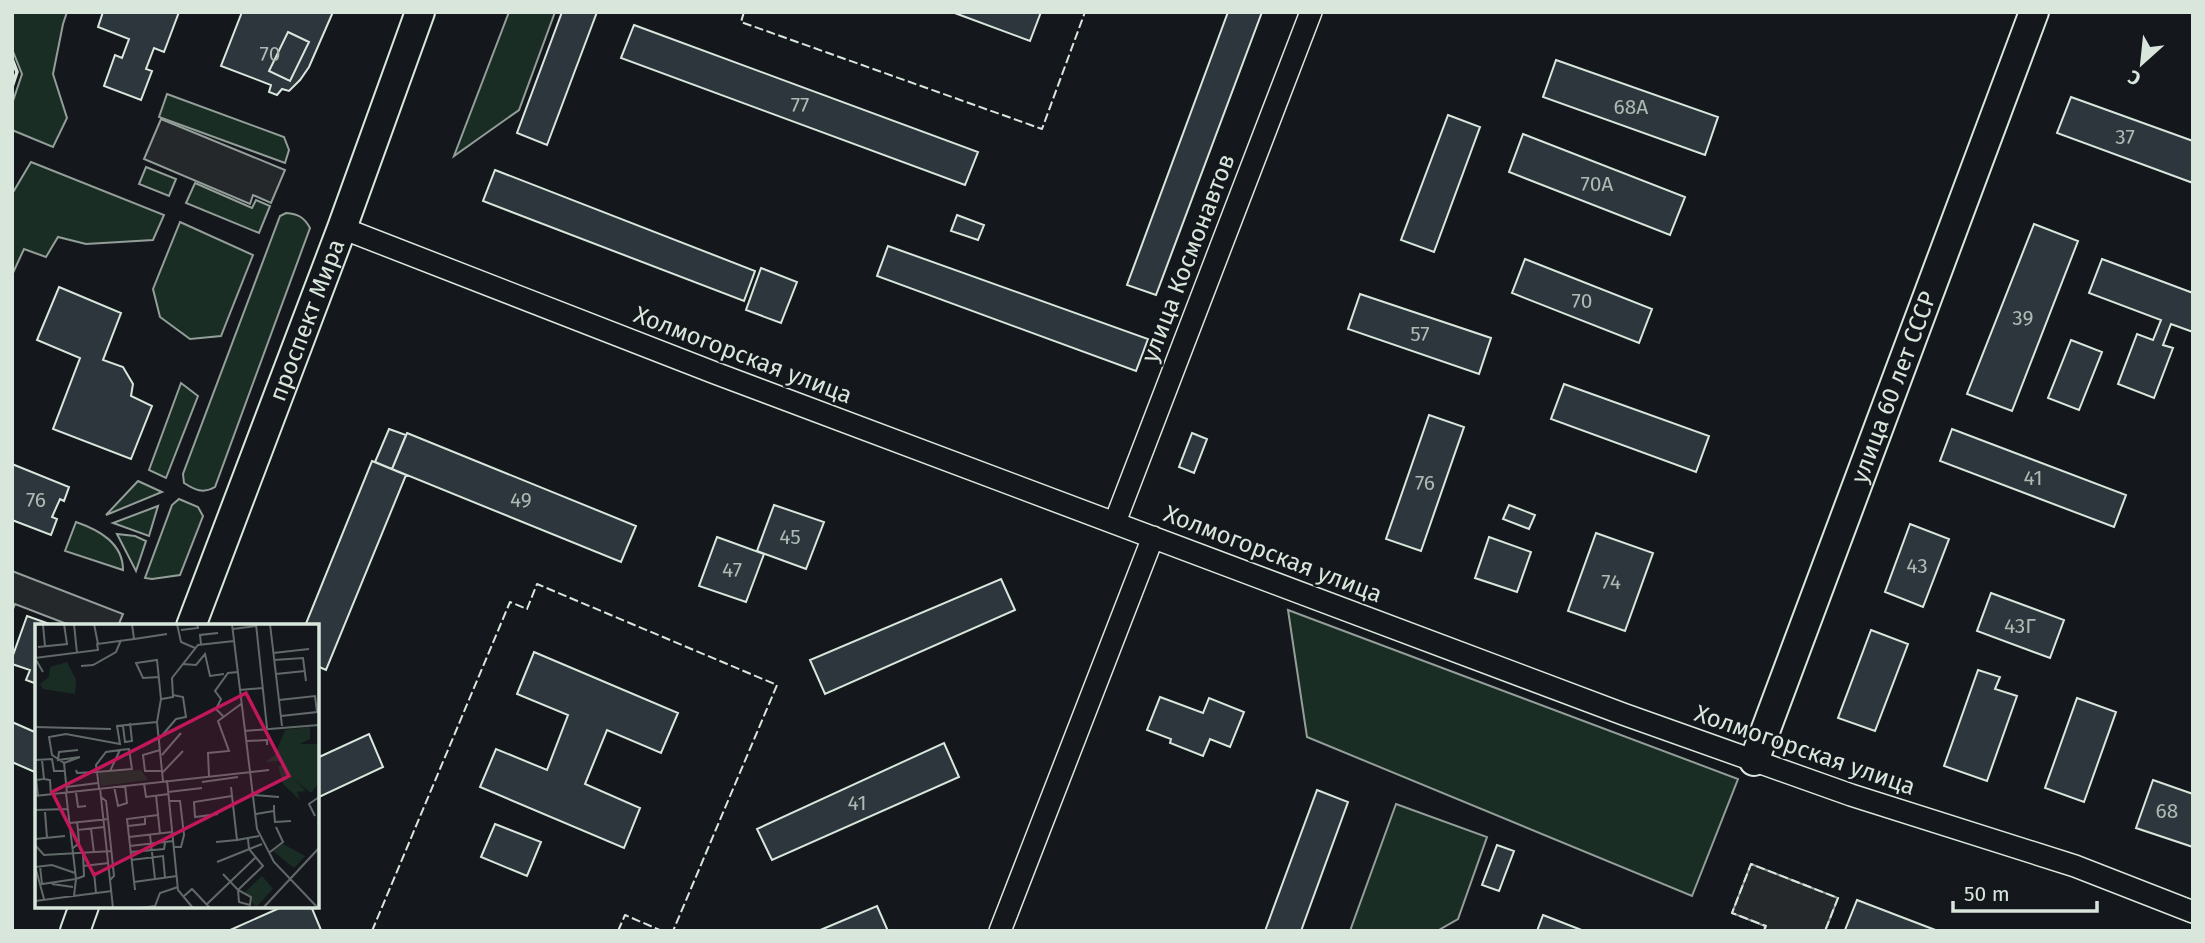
<svg xmlns="http://www.w3.org/2000/svg" width="2205" height="943" font-family="'Fira Sans',sans-serif">
	<rect width="100%" height="100%" fill="#14181c"/>
	<path fill="#1a2d24" stroke="#939e99" stroke-width="2" d="M12 12H67L63 24 53 74 67 118 53 147 12 130V104L22 74 12 49Z
		M509 12H555L519 110 454 156Z
		M167 94 284 137 289 150 285 163 159 117Z
		M31 162 164 215 153 240 86 244 58 237 46 257 24 249 12 275V194Z
		M146 167 176 179 169 196 139 184Z
		M195 183 252 208 256 200 270 206 259 233 186 203Z
		M286 213C298 214 304 217 310 228L215 487C203 494 195 490 184 483L183 474 280 216Z
		M180 222 253 255 221 336 190 339 160 317 153 289Z
		M181 383 198 396 166 478 149 470Z
		M138 481 162 492 106 515Z
		M179 499 198 507 203 516 180 575 152 579 145 578 172 505Z
		M158 506 149 536 113 523Z
		M76 522C99 530 123 543 123 570L65 551Z
		M117 534 135 536 146 541 136 571Z
		M1288 610 1738 779 1692 896 1307 737Z
		M1396 804 1487 837 1458 919 1437 931H1350Z"/>
	<path fill="#24282b" stroke="#939e99" stroke-width="2" d="M161 119 285 170 271 203 253 195 250 204 144 159Z
		M12 571 123 614 118 626H72L15 604 12 611Z
		M1751 864 1838 898 1825 931H1764L1765 926 1732 913Z"/>
	<path fill="#2c363c" stroke="#d8e6dc" stroke-width="2" d="M103 12H179L164 52 154 48 146 69 152 71 141 100 104 86 115 55 122 58 129 39 98 27Z
		M242 12H333L309 67 300 80 289 91 282 89 277 95 269 92 271 85 221 66Z
		M562 12H597L547 145 517 133Z
		M952 12H1041L1030 41Z
		M1228 12H1262L1156 295 1127 285Z
		M634 25 978 152 965 185 621 58Z
		M288 32 309 42 290 81 269 71Z
		M1556 60 1718 117 1705 155 1543 97Z
		M2071 97 2193 141V183L2057 133Z
		M1448 115 1480 127 1434 252 1401 240Z
		M1523 134 1685 197 1670 235 1509 172Z
		M495 170 755 271 744 301 483 201Z
		M957 215 984 225 978 240 951 231Z
		M2034 224 2078 241 2012 411 1967 394Z
		M888 246 1148 339 1136 371 877 276Z
		M1525 259 1652 309 1639 343 1512 293Z
		M2102 259 2193 293V332L2171 324 2163 345 2173 348 2154 398 2118 384 2137 334 2153 340 2161 320 2089 293Z
		M761 268 797 282 781 323 746 310Z
		M59 287 121 313 103 360 123 367 133 384 131 396 152 406 131 459 53 429 80 358 37 340Z
		M1360 294 1491 338 1479 374 1348 329Z
		M2071 340 2102 352 2079 410 2048 398Z
		M1564 384 1709 436 1696 472 1551 419Z
		M1429 415 1464 427 1421 551 1386 539Z
		M389 429 406 435 392 469 375 462Z
		M1952 429 2126 495 2114 527 1940 461Z
		M407 433 636 526 621 562 392 469Z
		M1192 433 1207 439 1194 473 1179 467Z
		M372 461 406 475 326 670 317 666V626H305Z
		M12 464 69 487 64 501 60 499 52 517 57 519 51 535 12 520Z
		M774 505 824 522 806 569 757 551Z
		M1509 505 1535 515 1529 529 1503 519Z
		M1910 524 1949 539 1923 607 1885 592Z
		M1596 533 1653 553 1625 631 1568 611Z
		M717 537 764 554 746 602 699 586Z
		M1489 537 1531 552 1517 592 1475 578Z
		M1001 579 1015 610 825 694 810 660Z
		M1991 593 2064 620 2050 658 1977 631Z
		M27 616 55 626H37V684L26 680 30 670 12 664V658Z
		M1871 630 1908 644 1875 731 1838 718Z
		M534 652 678 713 661 753 607 730 585 784 640 808 624 848 480 787 496 749 547 770 568 715 517 694Z
		M1978 670 2000 677 1995 689 2017 696 1987 781 1944 766Z
		M1160 697 1203 713 1209 698 1244 712 1230 747 1210 739 1203 756 1170 743 1171 739 1147 730Z
		M2077 698 2116 712 2084 802 2045 788Z
		M12 722 37 733V773L12 762Z
		M369 734 383 767 317 798V758Z
		M944 743 959 777 772 860 757 829Z
		M2153 780 2193 794V847L2136 828Z
		M1317 790 1348 802 1301 931H1265Z
		M495 824 541 842 527 876 481 857Z
		M1497 845 1514 851 1499 891 1482 885Z
		M1857 900 1938 931H1847L1845 930Z
		M284 906H311L321 930 228 931Z
		M877 906 888 931H818Z
		M1543 915 1584 931H1537Z"/>
	<g fill="none" stroke-linecap="round" stroke-linejoin="round">
		<defs>
			<path id="minor" d="M342 228 715 373 1623 714 1851 795 2075 866 2193 912
				M1115 522 1311 12
				M1000 931 1153 537"/>
			<g id="major">
				<path id="s1" d="M191 626 342 228 420 12"/>
				<path id="s2" d="M1754 761 2034 12"/>
				<path d="M75 931 84 906"/>
			</g>
		</defs>
		<use href="#minor" stroke="#d8e6dc" stroke-width="24"/>
		<use href="#major" stroke="#d8e6dc" stroke-width="32"/>
		<use href="#minor" stroke="#14181c" stroke-width="21"/>
		<use href="#major" stroke="#14181c" stroke-width="28"/>
		<path stroke="#d8e6dc" stroke-width="2" stroke-dasharray="9 3.5" stroke-linecap="butt" d="M744 12 741 22 1042 129 1085 12
			M372 931 510 602 527 609 537 584 777 685 673 931
			M618 931 625 915 662 931
			M1764 931 1766 926 1732 913 1751 864 1838 898 1825 931"/>
		<path stroke="#d8e6dc" stroke-width="3.5" d="M12 59 17 72 12 87"/>
	</g>
	<g text-anchor="middle" stroke-width="5" stroke-linejoin="round" paint-order="stroke">
		<g font-size="21" fill="#adbab4">
			<text x="270" y="61">70</text>
			<text x="800" y="112">77</text>
			<text x="1631" y="114">68А</text>
			<text x="2125" y="144">37</text>
			<text x="1597" y="191">70А</text>
			<text x="1582" y="308">70</text>
			<text x="2023" y="325">39</text>
			<text x="1420" y="341">57</text>
			<text x="2033" y="485">41</text>
			<text x="1425" y="490">76</text>
			<text x="36" y="507">76</text>
			<text x="521" y="507">49</text>
			<text x="790" y="544">45</text>
			<text x="1917" y="573">43</text>
			<text x="732" y="577">47</text>
			<text x="1611" y="589">74</text>
			<text x="2020" y="633">43Г</text>
			<text x="857" y="810">41</text>
			<text x="2167" y="818">68</text>
		</g>
		<g font-size="24" fill="#d8e6dc" stroke="#14181c">
			<text transform="translate(1188 258) rotate(-69)" y="8">улица Космонавтов</text>
			<text dy="8" stroke="none"><textPath href="#s1" startOffset="327">проспект Мира</textPath></text>
			<text transform="translate(743 355) rotate(21)" y="8">Холмогорская улица</text>
			<text dy="8" stroke="none"><textPath href="#s2" startOffset="399">улица 60 лет СССР</textPath></text>
			<text transform="translate(1273 554) rotate(21)" y="8">Холмогорская улица</text>
			<text transform="translate(1805 750) rotate(19)" y="8">Холмогорская улица</text>
		</g>
	</g>
	<g transform="translate(35 624)">
		<rect width="284" height="284" fill="#14181c"/>
		<path d="M32 38 41 56 40 70 8 65 5 60 14 53 15 43ZM275 103V115L264 120H283V160L276 169 259 155 271 167 262 168 265 176 248 160 243 142 248 141V137L230 138 240 131 250 106ZM106 146 113 156 66 162 64 149ZM248 220 270 232 259 244 238 227ZM227 252 238 265 221 283 210 268Z" fill="#1a2d24"/>
		<path fill="none" stroke="#626a69" stroke-width="2" d="M39 0 42 29M59 0 63 20 99 15M97 0 99 15 132 10M142 0 146 18 160 24M197 0 222 205 239 238 283 284M221 0 232 104M235 0 247 102M8 1 10 22M198 5 221 2M146 6 163 4 162 0M0 11 1 36 8 48M166 20 165 11 183 9M3 23 32 20 29 0M238 29 274 25M0 34 63 26 62 19M239 36 268 34 271 57M148 40 161 41 170 30 175 52 189 50M46 42 58 41 81 28 86 16M241 50 270 47M124 53 108 54 101 39 122 36 126 75 122 98 128 157M205 66 228 64M127 75 138 73 137 54 163 21 199 17M244 76 280 72 282 88 246 92M188 92 181 85 186 75 180 67 193 49 203 48M88 102 90 118 97 117 95 99M0 103 76 105M209 107 284 101M124 115 141 95 151 93 148 73 138 71M212 117 232 116V121M43 126 24 128 23 136 45 133M125 126 108 131 110 147H127M127 131 146 109M0 136 17 135 19 147H29M29 139 17 131 14 113 31 110 85 120 82 102 122 98M0 145 3 172M41 146 42 149 62 148 61 141 71 128 85 126M128 148 148 127M174 152 173 129 194 127 183 97 206 80M9 155 15 156 16 171M1 156 9 155 7 136M132 156 143 266 158 284M167 158 203 153M109 159 111 173 134 170M79 162 83 182 92 179 90 161M31 163 63 159M196 163 202 216 224 212M64 164 62 148 97 145 94 125 85 126 75 147M65 164 78 284M133 168 167 164M32 169 29 139 45 133M41 169 43 183 51 182M121 171 125 210M219 171 244 173M0 172 234 146M134 177H145L149 211 146 223H139M0 186 32 185M239 187 240 198 256 197M10 188 12 214M183 190 160 193 159 178 197 172M221 190 239 187V181M280 192 274 180 284 173M73 195 79 252 75 256M42 198 43 206 69 203M35 199 73 195 71 177 66 173M93 202 110 200V192M56 205 59 229M115 211 120 255M94 213 137 208M0 215 30 212M181 218 202 216M0 221 9 231 77 227M95 222 138 217M37 225 44 219 43 206M96 228 129 225 130 219M235 228 248 218 241 203M96 236 128 232 130 254M182 238 227 220M0 242 9 275M5 242 7 260 41 255 31 169M48 242 74 239M0 243 17 241 40 249M59 248 61 269M188 250 203 266 216 273 215 281 204 278 203 266 228 242 214 225 213 215M99 258 142 252M17 260 38 263M100 266 92 195 123 191M39 272 41 255 49 252 48 230M148 273 157 265 175 284M0 277 77 267M172 280 220 234M105 284 120 282 125 269 143 263M228 284 284 224"/>
		<path fill="#c2185b" fill-opacity="0.15" stroke="#c2185b" stroke-width="3.5" d="M211 69 254 152 59 251 17 168Z"/>
		<rect width="284" height="284" fill="none" stroke="#d8e6dc" stroke-width="3.5"/>
	</g>
	<rect width="2205" height="943" fill="none" stroke="#d8e6dc" stroke-width="28"/>
	<g transform="translate(2142 63) rotate(207)" stroke="#14181c" stroke-width="5" paint-order="stroke">
	<path d="M0-5L12 26L0 18L-12 26Z" fill="#d8e6dc"/>
	<text y="-10" font-size="19" font-weight="bold" text-anchor="middle" fill="#d8e6dc">С</text>
	</g>
	<path d="M1953 901v10h144v-10" fill="none" stroke="#d8e6dc" stroke-width="3.5"/>
	<text x="1964" y="901" font-size="21" fill="#d8e6dc" stroke="#14181c" stroke-width="5" paint-order="stroke">50 m</text>
</svg>
